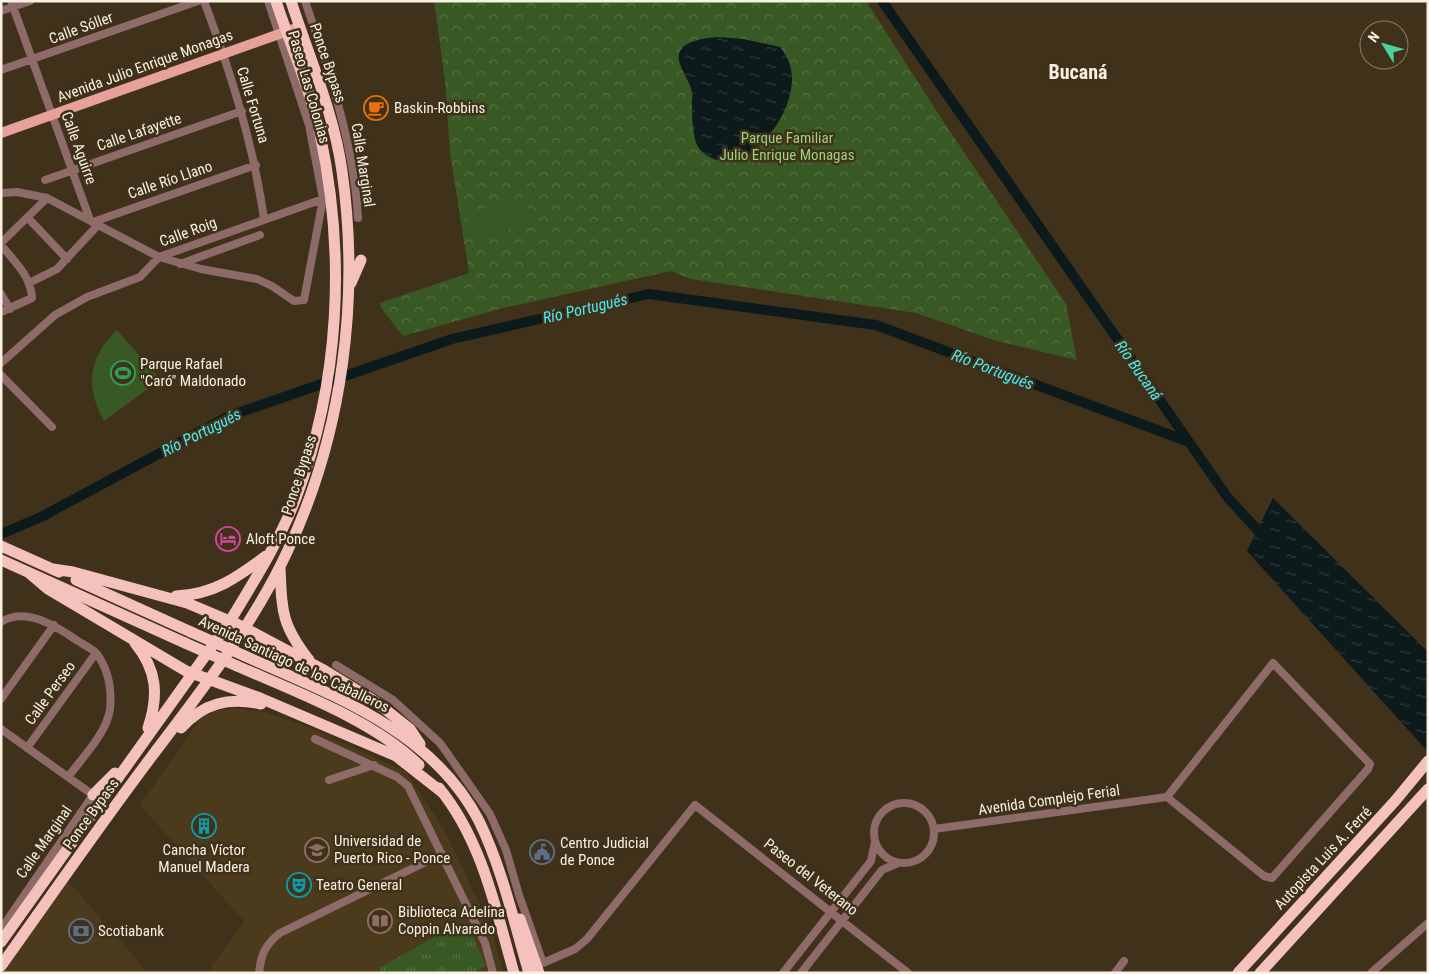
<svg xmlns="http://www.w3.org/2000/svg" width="1429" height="974" font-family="'Roboto Condensed',sans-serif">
	<defs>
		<pattern id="grass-tufts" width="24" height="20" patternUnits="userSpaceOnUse" patternTransform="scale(1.25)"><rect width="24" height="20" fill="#395924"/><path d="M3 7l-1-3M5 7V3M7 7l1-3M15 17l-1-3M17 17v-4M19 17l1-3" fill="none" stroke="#567144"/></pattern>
		<pattern id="park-crowns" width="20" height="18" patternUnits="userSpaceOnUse" patternTransform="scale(1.25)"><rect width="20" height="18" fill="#395924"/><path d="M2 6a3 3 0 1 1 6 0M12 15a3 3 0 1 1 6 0" fill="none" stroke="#567144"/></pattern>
		<pattern id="water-ripples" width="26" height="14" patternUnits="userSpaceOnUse" patternTransform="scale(1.25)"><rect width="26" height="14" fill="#0c1a1b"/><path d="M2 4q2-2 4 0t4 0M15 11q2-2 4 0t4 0" fill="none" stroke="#303c3c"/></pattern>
	</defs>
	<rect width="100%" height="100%" fill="#3f311a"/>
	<path fill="#4b3a1b" d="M234 708 265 712 313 729 406 772 445 831 492 930 503 973H207L244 921 140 805 201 718 215 711Z
		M67 880 79 893 148 973H2Z"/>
	<path fill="url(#grass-tufts)" d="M458 923 469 926 486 966 473 973H382L380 968Z"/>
	<path fill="url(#park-crowns)" d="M434 1H866L943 121 1066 304 1077 360 997 341 916 313 691 279 671 271 503 308 403 336 381 308 380 303 469 273 450 153 445 80Z"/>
	<path fill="#395924" d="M525 198 532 224 473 239 466 213Z
		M117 330 158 377 157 382 104 421C85 386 88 358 117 330Z"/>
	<path fill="url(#water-ripples)" d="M719 37 743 39 780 47C796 66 794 86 786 107 780 123 760 150 745 157 736 160 727 161 718 160 709 158 702 154 697 145 693 136 692 118 692 107 691 103 693 97 692 92 690 83 683 73 680 64 672 41 704 38 719 37Z
		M1273 498 1428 652V752L1247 551Z"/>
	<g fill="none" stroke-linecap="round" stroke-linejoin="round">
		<path stroke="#0c1a1b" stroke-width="10" d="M882 1 1228 498 1266 539
			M1 534 41 517 229 416 452 339 649 294 876 325 1189 442"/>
		<path stroke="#8e6b68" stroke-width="8" d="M11 1 90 220
			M204 1C231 73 253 143 264 219
			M305 1C329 71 354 144 358 218
			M1 11 30 1
			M1 70 198 1
			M45 180 242 111
			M1 193 17 192 47 198 159 257 201 269 257 279 272 286 294 301 304 300 323 199 309 125 268 1
			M28 218 67 259
			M93 222 256 165
			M1 243 47 198
			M1 245C14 261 31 276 32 298L1 312
			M180 264 260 235
			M29 283 57 269 98 225
			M1 294 10 309
			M1 363 55 315 87 297 140 277 159 257 323 199
			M1 375 52 427
			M1 622C26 606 57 627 78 641 84 645 93 649 97 654 109 671 112 689 110 709 107 733 82 758 68 777
			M1273 663 1370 764 1368 769 1272 878 1264 876 1167 797Z
			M336 665 393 700 440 743 490 814 506 850 519 895 543 963 575 949 587 939 695 805 908 973
			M1 699 54 625
			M1 729 93 795 1 929
			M315 739 397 777 408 786 485 943 493 973
			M27 748 96 653
			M329 780 374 765
			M874 833a30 30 0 1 1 60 0a30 30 0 1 1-60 0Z
			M934 829 1167 797
			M259 973C261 954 265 945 280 933L442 854
			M783 973 871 861 875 842
			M801 973 882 870 898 863
			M1115 973 1124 961
			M1371 973 1428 923"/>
		<path stroke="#e7a19a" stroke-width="10" d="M1 133 299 27"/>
		<path stroke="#f5c1bc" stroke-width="11" d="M351 283 361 260
			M1 546 59 572
			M1 560 185 643
			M280 567C282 611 281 624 309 660
			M53 569 73 572 187 603 237 624 322 669 376 702 410 729 420 744
			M28 572 48 589 186 671 260 698 396 756 443 793
			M76 580 191 632
			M176 596C213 595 238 577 266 556
			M135 643C157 670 159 695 148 728
			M245 656C332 695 432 730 479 821 502 868 514 922 529 973
			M237 666C296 692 373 720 419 765
			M181 728C204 703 228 697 261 704
			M439 788C482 840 496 910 514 973
			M93 795 115 773
			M520 919 539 973
			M1 942 230 621C254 581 279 542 296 498 340 382 346 255 320 134 310 88 290 45 276 1
			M1 966C51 896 100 825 152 756 201 691 254 624 288 550 343 433 360 298 342 171 334 113 309 57 291 1
			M1238 973 1395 801 1428 761
			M1260 973 1428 789"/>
		<path stroke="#f5c1bc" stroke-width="11" d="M191 632 245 656
			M185 643 237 666"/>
	</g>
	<defs>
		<symbol id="cafe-ring" viewBox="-11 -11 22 22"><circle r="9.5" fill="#3f311a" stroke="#e8710a" stroke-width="1.5"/><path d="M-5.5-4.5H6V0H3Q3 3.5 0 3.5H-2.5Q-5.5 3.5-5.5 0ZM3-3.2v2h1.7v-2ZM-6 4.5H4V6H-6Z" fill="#e8710a"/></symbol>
		<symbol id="stadium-ring" viewBox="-11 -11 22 22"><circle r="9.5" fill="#3f311a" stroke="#2e9e5b" stroke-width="1.5"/><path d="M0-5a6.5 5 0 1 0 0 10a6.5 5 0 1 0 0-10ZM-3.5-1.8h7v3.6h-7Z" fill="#2e9e5b"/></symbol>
		<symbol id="hotel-ring" viewBox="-11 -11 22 22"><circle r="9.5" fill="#3f311a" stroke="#d1479c" stroke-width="1.5"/><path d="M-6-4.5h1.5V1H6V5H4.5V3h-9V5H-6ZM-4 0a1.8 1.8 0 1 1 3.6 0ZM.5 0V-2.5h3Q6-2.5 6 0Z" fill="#d1479c"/></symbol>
		<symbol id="building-ring" viewBox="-11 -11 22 22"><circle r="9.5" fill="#3f311a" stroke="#0f9aa8" stroke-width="1.5"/><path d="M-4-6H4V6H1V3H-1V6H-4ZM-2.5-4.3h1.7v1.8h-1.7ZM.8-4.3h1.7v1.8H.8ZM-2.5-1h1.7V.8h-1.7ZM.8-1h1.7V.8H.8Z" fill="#0f9aa8"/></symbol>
		<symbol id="university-ring" viewBox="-11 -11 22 22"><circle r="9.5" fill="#3f311a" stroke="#8d6e63" stroke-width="1.5"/><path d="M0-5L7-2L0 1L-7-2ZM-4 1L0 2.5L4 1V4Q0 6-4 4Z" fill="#8d6e63"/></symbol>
		<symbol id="civic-ring" viewBox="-11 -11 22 22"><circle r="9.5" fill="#3f311a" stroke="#5c6f8a" stroke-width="1.5"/><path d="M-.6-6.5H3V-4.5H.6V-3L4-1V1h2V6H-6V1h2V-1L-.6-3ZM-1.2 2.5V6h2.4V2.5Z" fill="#5c6f8a"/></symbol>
		<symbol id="theatre-ring" viewBox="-11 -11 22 22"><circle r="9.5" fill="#3f311a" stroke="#0f9aa8" stroke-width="1.5"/><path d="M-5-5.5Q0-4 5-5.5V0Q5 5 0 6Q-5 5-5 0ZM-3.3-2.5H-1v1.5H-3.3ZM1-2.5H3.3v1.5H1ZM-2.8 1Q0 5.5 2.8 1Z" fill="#0f9aa8"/></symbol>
		<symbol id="library-ring" viewBox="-11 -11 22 22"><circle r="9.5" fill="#3f311a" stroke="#8d6e63" stroke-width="1.5"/><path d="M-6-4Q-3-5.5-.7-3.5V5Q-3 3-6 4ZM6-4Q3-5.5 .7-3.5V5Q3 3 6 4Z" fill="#8d6e63"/></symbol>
		<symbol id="bank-ring" viewBox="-11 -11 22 22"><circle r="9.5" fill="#3f311a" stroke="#5c6f8a" stroke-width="1.5"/><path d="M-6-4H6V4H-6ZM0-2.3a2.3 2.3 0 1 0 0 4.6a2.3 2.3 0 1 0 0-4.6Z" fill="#5c6f8a"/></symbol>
	</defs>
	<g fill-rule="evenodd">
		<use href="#cafe-ring" x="362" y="94" width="28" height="28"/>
		<use href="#stadium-ring" x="109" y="359" width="28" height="28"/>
		<use href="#hotel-ring" x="214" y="525" width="28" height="28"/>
		<use href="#building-ring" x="190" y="812" width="28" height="28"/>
		<use href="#university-ring" x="303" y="836" width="28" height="28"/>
		<use href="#civic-ring" x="528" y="838" width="28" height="28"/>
		<use href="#theatre-ring" x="285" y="871" width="28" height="28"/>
		<use href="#library-ring" x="366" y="907" width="28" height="28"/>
		<use href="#bank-ring" x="67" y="917" width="28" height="28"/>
	</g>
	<g text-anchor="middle" stroke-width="5" stroke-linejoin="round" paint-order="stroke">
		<g font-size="15" fill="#f9f0e2" stroke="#3f311a">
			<text transform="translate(81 28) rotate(-20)" y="5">Calle Sóller</text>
			<text transform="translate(328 63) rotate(71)" y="5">Ponce Bypass</text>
			<text transform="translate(145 66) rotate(-20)" y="5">Avenida Julio Enrique Monagas</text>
			<text transform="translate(309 87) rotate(74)" y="5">Paseo Las Colonias</text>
			<text transform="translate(253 105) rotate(73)" y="5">Calle Fortuna</text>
			<text transform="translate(139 132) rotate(-19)" y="5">Calle Lafayette</text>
			<text transform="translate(79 148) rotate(70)" y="5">Calle Aguirre</text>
			<text transform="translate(363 165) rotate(81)" y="5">Calle Marginal</text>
			<text transform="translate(170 180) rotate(-19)" y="5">Calle Río Llano</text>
			<text transform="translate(188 232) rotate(-20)" y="5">Calle Roig</text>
			<text transform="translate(299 475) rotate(-72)" y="5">Ponce Bypass</text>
			<text transform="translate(294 664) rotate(25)" y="5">Avenida Santiago de los Caballeros</text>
			<text transform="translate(50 693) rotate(-54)" y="5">Calle Perseo</text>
			<text transform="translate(1049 800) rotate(-8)" y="5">Avenida Complejo Ferial</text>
			<text transform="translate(91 814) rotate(-54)" y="5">Ponce Bypass</text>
			<text transform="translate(44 842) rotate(-55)" y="5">Calle Marginal</text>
			<text transform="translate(1323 858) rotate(-47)" y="5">Autopista Luis A. Ferré</text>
			<text transform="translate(811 877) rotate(38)" y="5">Paseo del Veterano</text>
		</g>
		<g font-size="15" fill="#f9f0e2" stroke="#3f311a" text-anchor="start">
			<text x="394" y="113">Baskin-Robbins</text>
			<text x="140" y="369">Parque Rafael<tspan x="140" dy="17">"Caró" Maldonado</tspan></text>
			<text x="246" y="544">Aloft Ponce</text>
			<text x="334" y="846">Universidad de<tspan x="334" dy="17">Puerto Rico - Ponce</tspan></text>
			<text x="560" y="848">Centro Judicial<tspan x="560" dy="17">de Ponce</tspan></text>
			<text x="204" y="855" text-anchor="middle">Cancha Víctor<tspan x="204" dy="17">Manuel Madera</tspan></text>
			<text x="316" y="890">Teatro General</text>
			<text x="398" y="917">Biblioteca Adelina<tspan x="398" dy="17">Coppin Alvarado</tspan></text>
			<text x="98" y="936">Scotiabank</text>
		</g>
		<g font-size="15" fill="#9bd27b" stroke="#3f311a">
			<text x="787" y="143">Parque Familiar<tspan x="787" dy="17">Julio Enrique Monagas</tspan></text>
		</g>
		<g font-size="16" font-style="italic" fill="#4aeaf3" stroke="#3f311a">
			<text transform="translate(585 308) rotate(-13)" y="6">Río Portugués</text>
			<text transform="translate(993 369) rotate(21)" y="6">Río Portugués</text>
			<text transform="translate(1139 370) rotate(55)" y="6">Río Bucaná</text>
			<text transform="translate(201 432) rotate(-27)" y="6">Río Portugués</text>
		</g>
		<g font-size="20" font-weight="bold" fill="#f9f0e2" stroke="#3f311a">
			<text x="1078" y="79">Bucaná</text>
		</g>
	</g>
	<rect width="1429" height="974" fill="none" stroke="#f9f0e2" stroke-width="5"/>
	<g transform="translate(1384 45) rotate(307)"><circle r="24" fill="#3f311a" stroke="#897d6a"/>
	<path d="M0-4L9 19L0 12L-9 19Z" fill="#4ad49c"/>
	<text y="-8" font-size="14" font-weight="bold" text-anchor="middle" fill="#f9f0e2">N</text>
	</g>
</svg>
